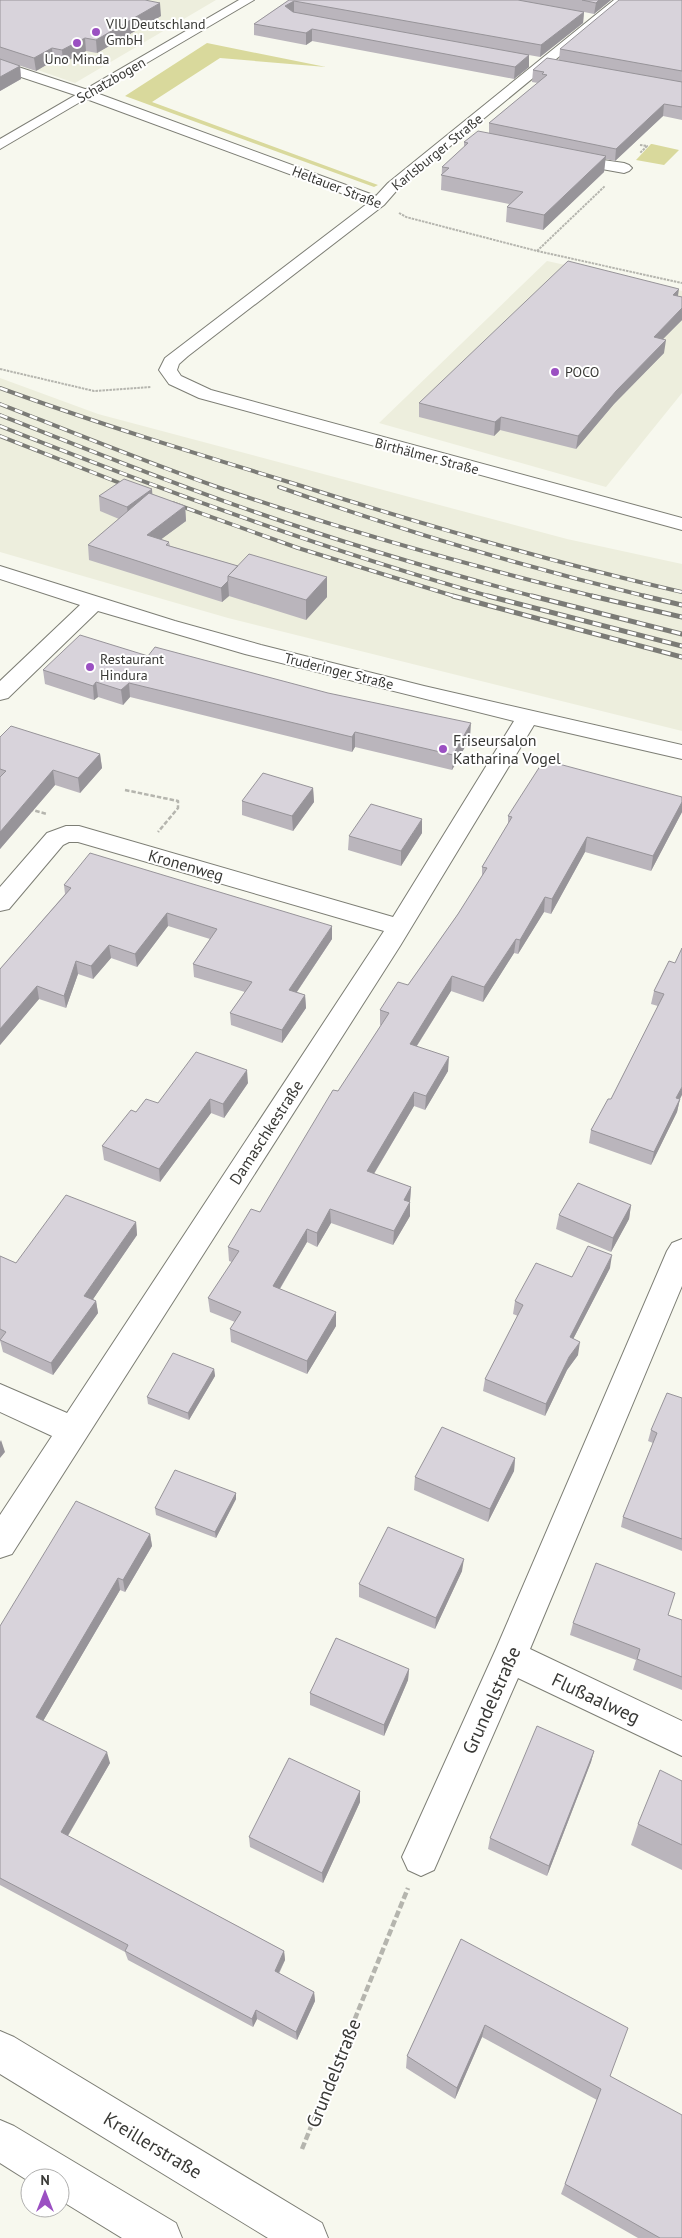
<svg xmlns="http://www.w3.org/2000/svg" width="682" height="2238" font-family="'PT Sans',sans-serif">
	<rect width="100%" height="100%" fill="#f7f8ee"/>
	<path fill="#edeedd" d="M74 0H216L75 83 0 57V44Z
		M547 261 682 291V393L606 487 379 423Z
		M0 378 98 414 567 539 682 564V731L228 618 0 552Z"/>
	<path fill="#d9d99c" d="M207 43 326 67 220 58 152 102 378 185 374 187 125 96Z
		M651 144H652L679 150 664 165 636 160Z"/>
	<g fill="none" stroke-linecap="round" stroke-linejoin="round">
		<defs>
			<path id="minor" d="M614 0H628L398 189 384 205 188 356 179 364 177 370 181 376 211 390 682 518V530L199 398 169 384 159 370 165 358 368 203 81 97 0 70V61L91 91 376 196 388 183Z
				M568 155 624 163 629 165 632 168 629 171 624 173 563 162 561 159 563 156Z
				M0 566 175 621 261 645 424 686 682 745V759L534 725 400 946 12 1554 0 1558V1515L52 1436 0 1412V1384L67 1413 384 931 78 842H69L63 845 9 909 0 911V887L47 833 66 826H79L393 917 514 721 245 654 98 611 8 698 0 700V681L80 605 0 579Z
				M682 1239V1286L530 1649 682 1721V1756L518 1678 434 1870 421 1876 408 1870 402 1857 408 1844 496 1649 667 1251 672 1243Z"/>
			<path id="major" d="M239 0H254L0 149V139Z
				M0 2031 14 2037 322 2223 328 2238H268L0 2074Z
				M0 2120 14 2126 176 2223 182 2238H122L60 2200V2178H30V2182L0 2163Z"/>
		</defs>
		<use href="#minor" stroke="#7d7e75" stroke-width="2"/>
		<use href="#major" stroke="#7d7e75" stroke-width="2"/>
		<path stroke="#b5b5ae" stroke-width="2" stroke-dasharray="2.5 1" stroke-linecap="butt" d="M640 145 647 146 640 153
			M399 213 406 217 537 251 682 283
			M537 251 605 186
			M0 369 94 391 151 387"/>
		<path stroke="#b5b5ae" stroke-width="2.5" stroke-dasharray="4.5 2" stroke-linecap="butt" d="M125 790 178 801V808L158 832
			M29 809 47 814"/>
		<path stroke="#b5b5ae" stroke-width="4.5" stroke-dasharray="7 3" stroke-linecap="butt" d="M302 2149 408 1888"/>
		<use href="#minor" fill="#fff" fill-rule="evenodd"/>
		<use href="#major" fill="#fff" fill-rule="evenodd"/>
		<defs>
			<path id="rail-far1" d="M0 388C96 423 194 453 292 483 421 524 550 562 682 592
				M0 404C74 433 148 463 223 489 346 531 471 566 597 597
				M0 415C86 449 171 483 258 513 350 545 442 572 536 597
				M0 426C162 490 325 550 492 597
				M0 436 130 487
				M279 487C400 530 524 567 649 597
				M172 503 298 548 457 597"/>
			<path id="rail" d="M453 596 682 657
				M488 596 682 646
				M532 596 682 634
				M592 596 682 617
				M644 596 682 605"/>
		</defs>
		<use href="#rail-far1" stroke="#7b7b76" stroke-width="4"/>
		<use href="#rail" stroke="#7b7b76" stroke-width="5"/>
		<use href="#rail-far1" stroke="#fff" stroke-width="2.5" stroke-dasharray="8" stroke-linecap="butt"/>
		<use href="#rail" stroke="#fff" stroke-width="3" stroke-dasharray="9" stroke-linecap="butt"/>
	</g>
	<path fill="#bab5bc" d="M0 0 150 1 161 16 97 53 86 51 63 63 53 61 36 71 18 65 20 66 21 79 0 91Z
		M289 0H611L594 14 584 12 583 23 540 57 294 12 529 55V67L514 79 312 41 306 45 254 35V24Z
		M682 0V120L663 116 615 161 605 159 604 172 543 230 506 222 507 207 509 204 441 190 442 167 464 147V142L489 133V123L538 83 532 82 533 70 559 60 560 49Z
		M678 296 682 297V320L663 339 664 353 614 404 576 449 500 430 494 436 419 417V403Z
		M152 489V494L185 506 186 521 161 539 169 542 170 546 238 566 327 577V597L306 620 229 596 222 602 89 560 88 545 119 519 100 511 99 496Z
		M148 656 470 738 452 770 355 747 352 752 130 697 123 705 98 697 94 700 45 684 43 670Z
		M0 737 100 754 102 768 80 793 55 785 0 849Z
		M313 788 314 802 293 831 242 815V801Z
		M682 797V812L651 871 585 852 551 914 544 912 518 954 514 953 483 1002 451 991 417 1046 448 1071 425 1110 414 1106 374 1174 411 1187 410 1201 409 1202H410V1216L393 1245 331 1223 317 1247 307 1242 280 1289 336 1326 307 1374 231 1342 230 1329 235 1322 210 1312 208 1298 232 1262 229 1261 228 1247 260 1212 381 1025H380V1010L408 985 458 914 482 876V867L508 824V816Z
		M422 833 401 866 348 850 349 836Z
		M64 885 332 939 297 992 305 995 306 1008 282 1043 231 1025 230 1013 245 992 194 977 193 964 210 939 168 926 137 967 111 958 93 979 78 974 66 1008 39 999 0 1045V969L65 894Z
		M669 961 680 1099 677 1112 651 1165 589 1143 591 1130 611 1099 658 1006 651 1004 654 991Z
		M248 1083 224 1118 211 1113 160 1182 104 1160 102 1146 136 1112 158 1103Z
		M631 1205 629 1219 611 1252 556 1229 559 1215Z
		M136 1222 137 1235 93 1299 96 1301 98 1313 53 1375 3 1352 0 1340V1256L16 1263Z
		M610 1268 573 1339 578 1355 567 1370 545 1416 483 1391 485 1379 518 1316 513 1314 515 1301 572 1277Z
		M214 1369 215 1376 189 1420 148 1404 147 1397Z
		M682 1398V1551L621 1527 623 1517 653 1443 648 1441 651 1430Z
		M515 1458 514 1471 488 1522 414 1490 415 1477Z
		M236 1493V1499L216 1538 156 1515 155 1508Z
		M150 1534 152 1546 125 1592 120 1590 43 1721 110 1763 68 1836 284 1951 285 1960 279 1974 314 1992 315 2001 297 2040 257 2019 253 2027 128 1960 125 1952 0 1885V1626Z
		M462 1571 435 1629 359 1597V1584Z
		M668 1615 682 1620V1690L633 1670 636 1660 570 1635 573 1623Z
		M409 1669 408 1680 384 1736 310 1705V1693Z
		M594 1751 591 1762 547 1876 488 1849 490 1838Z
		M682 1781V1870L631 1845 638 1824Z
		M360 1791V1802L323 1883 250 1847 249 1837Z
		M461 1939 610 2076 682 2238H638L561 2194 597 2100 482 2037 455 2099 406 2068 407 2056Z"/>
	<path fill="#979499" d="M599 0H611L594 14 596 3Z
		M294 1V12L285 17V6Z
		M160 3 161 16 97 53 96 40Z
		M584 12 583 23 540 57 541 45Z
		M312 29V41L306 45V33Z
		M85 38 86 51 63 63 62 50Z
		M52 48 53 61 36 71 34 58Z
		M529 55V67L514 79 515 67Z
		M20 66 21 79 0 91V77Z
		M664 104 663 116 615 161 616 149Z
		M606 156 604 172 543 230 544 215Z
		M679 289 677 302 673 295Z
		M682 308V320L652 350 654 337Z
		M666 340 664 353 614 404 576 449 578 436 616 391Z
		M501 417 500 430 494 436 495 422Z
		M152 489 153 504 129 523 127 507Z
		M185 506 186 521 148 549 147 535Z
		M327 577V597L306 620V600Z
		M228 581 229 596 222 602 221 588Z
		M96 682 98 697 94 700 93 686Z
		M129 683 130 697 123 705 121 690Z
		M471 723 470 738 452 770 453 755Z
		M355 732V747L352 752V737Z
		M100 754 102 768 80 793 78 778Z
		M53 770 55 785 0 849V832Z
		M313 788 314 802 293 831 292 816Z
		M682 802V812L651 871 653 856Z
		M422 819V833L401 866V851Z
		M587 837 585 852 551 914 552 899Z
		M545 897 544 912 518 954 520 940Z
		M167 913 168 926 137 967 135 954Z
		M332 926V939L290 1002 289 990Z
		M516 939 514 953 483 1002 484 987Z
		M109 945 111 958 93 979 91 966Z
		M76 961 78 974 66 1008 64 996Z
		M452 976 451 991 409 1058 410 1044Z
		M37 986 39 999 0 1045V1029Z
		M305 995 306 1008 282 1043V1030Z
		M449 1057 448 1071 425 1110 426 1096Z
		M247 1070 248 1083 224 1118 223 1104Z
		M682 1087V1095L680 1099 677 1112 651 1165 654 1152 676 1098Z
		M414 1092V1106L367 1185V1171Z
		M210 1099 211 1113 160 1182 159 1169Z
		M411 1187 410 1201 403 1214 404 1200Z
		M410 1202V1216L393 1245 394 1231Z
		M631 1205 629 1219 611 1252 613 1238Z
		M330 1209 331 1223 317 1247V1233Z
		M136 1222 137 1235 87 1308 84 1296Z
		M307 1229V1242L273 1300V1286Z
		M612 1255 610 1268 568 1349 570 1337Z
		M96 1301 98 1313 53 1375 51 1363Z
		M336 1312V1326L307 1374V1361Z
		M580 1342 578 1355 567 1370 545 1416 546 1404 569 1357Z
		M214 1369 215 1376 189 1420 188 1413Z
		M1 1440 5 1452 0 1458V1442Z
		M515 1458 514 1471 488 1522 490 1509Z
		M236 1493V1499L216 1538 215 1532Z
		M150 1534 152 1546 125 1592 123 1580Z
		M464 1559 462 1571 435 1629 436 1618Z
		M118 1578 120 1590 39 1728 36 1717Z
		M409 1669 408 1680 384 1736V1725Z
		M594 1751 591 1762 547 1876 549 1866Z
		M107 1752 110 1763 64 1842 61 1832Z
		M360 1791V1802L323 1883 322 1873Z
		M284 1951 285 1960 275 1980V1971Z
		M314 1992 315 2001 297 2040 296 2032Z
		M256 2010 257 2019 253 2027 252 2019Z
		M485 2025 482 2037 455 2099 457 2088Z"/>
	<path fill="#d8d3db" stroke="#979499" d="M0 0H145L160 3 96 40 85 38 62 50 52 48 34 58 0 47Z
		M289 0H518L584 12 541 45 294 1 285 6 293 12 529 55 515 67 312 29 306 33 254 24Z
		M582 0H599L596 3Z
		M619 0H682V71L560 49Z
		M547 58 682 82V107L664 104 616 149 489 123 547 75 542 74 544 72 533 70Z
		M0 59 20 66 0 77Z
		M478 131 606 156 544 215 507 207 523 192 441 175 449 168 442 167 468 143 464 142Z
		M568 261 679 289 673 295 682 297V308L654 337 666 340 616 391 578 436 501 417 495 422 419 403Z
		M124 479 152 489 127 507 99 496Z
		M149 493 185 506 147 535 169 542 166 545 238 566 228 576V581L221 588 88 545Z
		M249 554 327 577 306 600 228 576Z
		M80 635 148 656 155 647 328 693 471 723 453 755 355 732 352 737 129 683 121 690 96 682 93 686 43 670Z
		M11 726 100 754 78 778 53 770 0 832V777L6 771 0 769V737Z
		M544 760 682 797V802L653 856 587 837 552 899 545 897 520 940 516 939 484 987 452 976 410 1044 449 1057 426 1096 414 1092 367 1171 411 1187 404 1200 410 1202 394 1231 330 1209 317 1233 307 1229 273 1286 336 1312 307 1361 230 1329 241 1312 208 1298 239 1251 228 1247 251 1209 260 1212 333 1090 338 1091 389 1013 380 1010 398 982 408 985 458 914 487 868 482 867 512 817 508 816Z
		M263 773 313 788 292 816 242 801Z
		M371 804 422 819 401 851 349 836Z
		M90 853 332 926 289 990 305 995 282 1030 230 1013 252 982 193 964 217 929 167 913 135 954 109 945 91 966 76 961 64 996 37 986 0 1029V969L71 888 64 885Z
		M682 948V1087L676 1098 680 1099 654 1152 591 1130 608 1099H611L664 994 654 991 669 961 675 963Z
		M196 1052 247 1070 223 1104 210 1099 159 1169 102 1146 131 1110 136 1112 146 1099 158 1103Z
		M578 1183 631 1205 613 1238 559 1215Z
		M66 1195 136 1222 84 1296 96 1301 51 1363 0 1340 6 1332 0 1329V1256L16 1263Z
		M588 1246 612 1255 570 1337 580 1342 569 1357 546 1404 485 1379 523 1305 515 1301 536 1263 572 1277Z
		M173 1353 214 1369 188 1413 147 1397Z
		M667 1393 682 1398V1539L623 1517 657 1433 651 1430Z
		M442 1427 515 1458 490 1509 415 1477Z
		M175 1470 236 1493 215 1532 155 1508Z
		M76 1501 150 1534 123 1580 118 1578 36 1717 107 1752 61 1832 284 1951 275 1971 314 1992 296 2032 256 2010 252 2019 125 1951 128 1945 0 1878V1626Z
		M388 1527 464 1559 436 1618 359 1584Z
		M596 1563 675 1593 668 1615 682 1620V1677L637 1659 640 1649 573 1623Z
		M336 1638 409 1669 384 1725 310 1693Z
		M537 1726 594 1751 549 1866 490 1838Z
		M289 1758 360 1791 322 1873 249 1837Z
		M660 1770 682 1781V1845L638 1824Z
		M461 1939 628 2028 610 2076 682 2115V2238H660L565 2184 601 2089 485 2025 457 2088 407 2056Z"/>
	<g fill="#9b50c2" stroke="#fff" stroke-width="2">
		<circle cx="96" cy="32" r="5"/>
		<circle cx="77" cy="43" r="5"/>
		<circle cx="555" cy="372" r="5"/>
		<circle cx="90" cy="667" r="5"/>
		<circle cx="443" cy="749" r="5"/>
	</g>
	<g text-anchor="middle" stroke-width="4" stroke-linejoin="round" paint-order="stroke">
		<g font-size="14" fill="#393936" stroke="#fff" text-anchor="start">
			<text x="106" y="29">VIU Deutschland<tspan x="106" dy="16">GmbH</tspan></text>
			<text x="77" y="64" text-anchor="middle">Uno Minda</text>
			<text x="565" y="377">POCO</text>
			<text x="100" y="664">Restaurant<tspan x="100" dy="16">Hindura</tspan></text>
		</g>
		<g font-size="14" fill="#393936" stroke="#fff">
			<text transform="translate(111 80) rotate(-30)" y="5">Schatzbogen</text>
			<text transform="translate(437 152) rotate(-39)" y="5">Karlsburger Straße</text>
			<text transform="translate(337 187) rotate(21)" y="5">Heltauer Straße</text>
			<text transform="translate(427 456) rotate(15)" y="5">Birthälmer Straße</text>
			<text transform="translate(339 671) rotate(14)" y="5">Truderinger Straße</text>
		</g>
		<g font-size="16" fill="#393936" stroke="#fff" text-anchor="start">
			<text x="453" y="746">Friseursalon<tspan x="453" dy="18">Katharina Vogel</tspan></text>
		</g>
		<g font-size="16" fill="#393936" stroke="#fff">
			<text transform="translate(186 865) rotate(16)" y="6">Kronenweg</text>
			<text transform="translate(266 1132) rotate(-57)" y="6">Damaschkestraße</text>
		</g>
		<g font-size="19" fill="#393936" stroke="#fff">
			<text transform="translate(596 1698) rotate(25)" y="7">Flußaalweg</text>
			<text transform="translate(491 1700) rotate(-66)" y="7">Grundelstraße</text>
			<text transform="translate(333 2073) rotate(-68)" y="7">Grundelstraße</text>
			<text transform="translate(153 2145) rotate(31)" y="7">Kreillerstraße</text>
		</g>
	</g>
	<g transform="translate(45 2193)"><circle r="24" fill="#ffffff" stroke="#b0b0af"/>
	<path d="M0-4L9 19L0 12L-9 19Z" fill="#9b50c2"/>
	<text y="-8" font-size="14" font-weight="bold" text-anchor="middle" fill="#393936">N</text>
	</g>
</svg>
